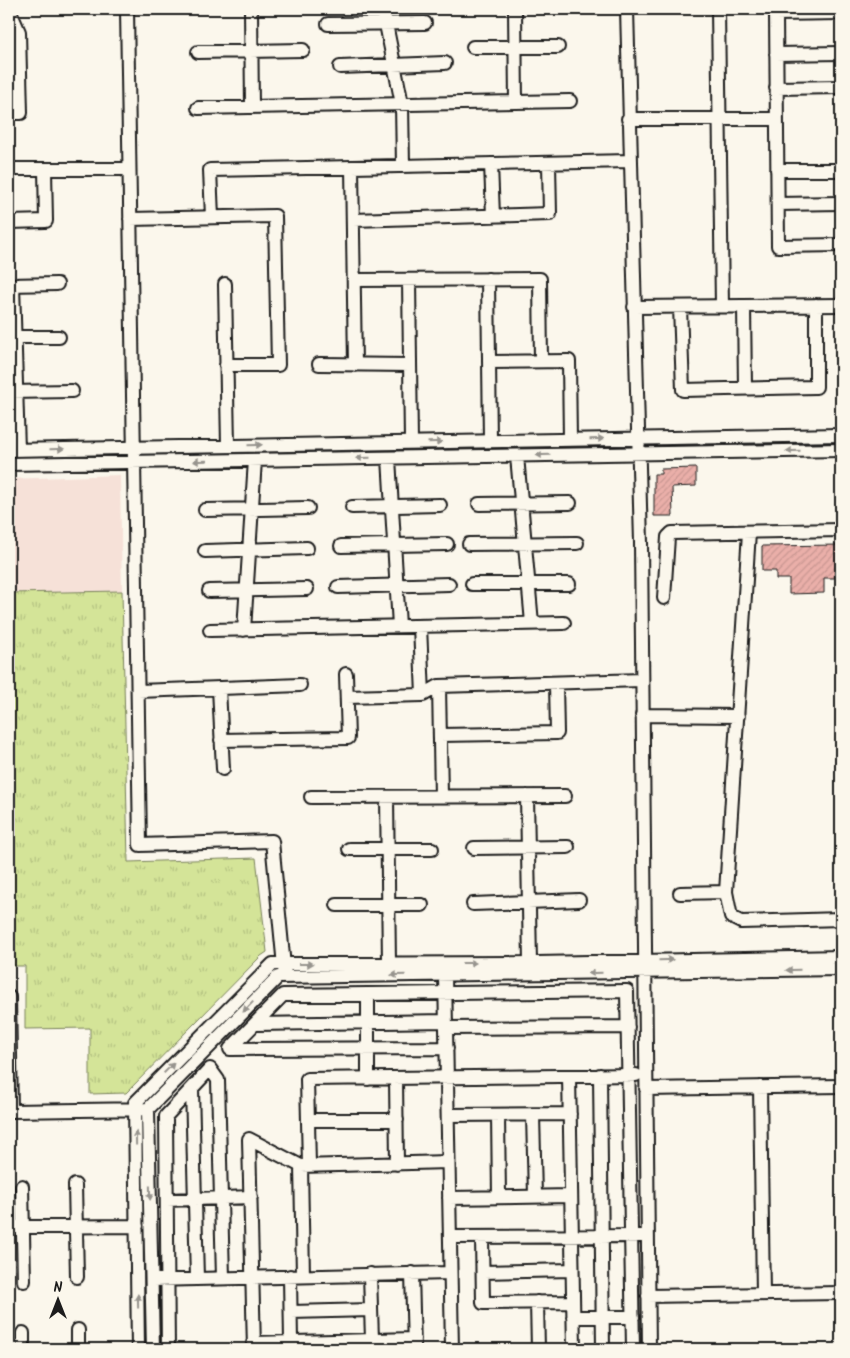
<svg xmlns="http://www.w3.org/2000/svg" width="850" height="1358" font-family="Kalam,sans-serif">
	<defs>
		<pattern id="grass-tufts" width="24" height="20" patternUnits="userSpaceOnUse" patternTransform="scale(1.25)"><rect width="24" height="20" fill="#d4e498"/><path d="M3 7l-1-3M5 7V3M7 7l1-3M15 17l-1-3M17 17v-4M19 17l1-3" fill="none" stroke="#b5c382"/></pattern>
		<pattern id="building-hatch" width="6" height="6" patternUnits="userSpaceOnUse" patternTransform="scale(1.25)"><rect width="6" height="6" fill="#eaafa9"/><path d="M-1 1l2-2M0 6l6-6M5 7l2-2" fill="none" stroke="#c89691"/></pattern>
	</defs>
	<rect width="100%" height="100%" fill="#fbf7ec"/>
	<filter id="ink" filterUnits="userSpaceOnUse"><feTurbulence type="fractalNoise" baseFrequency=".02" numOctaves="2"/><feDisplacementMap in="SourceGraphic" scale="10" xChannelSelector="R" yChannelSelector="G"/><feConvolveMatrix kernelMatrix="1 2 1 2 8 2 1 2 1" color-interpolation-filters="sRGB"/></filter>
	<g filter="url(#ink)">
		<path fill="#f6e1d8" d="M120 475 122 591 9 593V479Z"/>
		<path fill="url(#grass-tufts)" stroke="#78805a" d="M122 591 128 862 256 858 267 952 261 956 126 1093 90 1094V1028L25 1029V966H9V593Z"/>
		<path fill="url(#building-hatch)" stroke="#1c1c1c" d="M696 468V486L672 487 673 516H654V474H661V469Z
			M841 545V572H835V578H824V593L789 594V579H776V571H762V546Z"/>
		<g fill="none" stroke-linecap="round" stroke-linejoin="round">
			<defs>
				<path id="minor" d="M127 9 140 845 272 841 285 977
					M251 9 252 107
					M383 9 402 104 403 166
					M515 9 516 102
					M627 9 641 543 649 1349
					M718 9 722 306
					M841 13 776 14 778 246 841 245
					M328 24 425 23
					M473 47H558
					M198 52 303 50
					M776 54 841 53
					M340 67 445 63
					M776 88 841 87
					M198 108 570 101
					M9 113H21L19 32 9 9
					M628 119H777
					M491 164 493 216
					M352 167 355 365
					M9 169H129
					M777 170H841
					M778 204 841 203
					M212 217 210 170 629 161
					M130 219 275 216 278 365H226
					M353 220 550 214 549 163
					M9 222 46 221 45 169
					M488 279 490 441
					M354 280 540 279 541 361
					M409 280 411 442
					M225 284 228 446
					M9 285 57 284
					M13 285 18 450
					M744 306 745 388
					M634 307 841 305
					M680 307 683 390 816 387V305
					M9 337H59
					M489 362 569 361 570 440
					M319 364 410 365
					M9 392 72 391
					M9 450 841 435
					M517 456 532 623
					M389 458 399 626
					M9 464 841 450
					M479 504 570 503
					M352 507 440 505
					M205 510 308 508
					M749 532 726 892 731 917 741 922 841 919
					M469 544 577 543
					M341 546 447 544
					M205 551 307 548
					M472 584H569
					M338 587 449 584
					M209 591 307 589
					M664 598 668 537 672 533 841 530
					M420 626 423 695
					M210 630 564 623
					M244 630 255 460
					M439 686 441 796
					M219 688 223 769
					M138 691 300 685
					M347 697 423 695 439 686 642 680
					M642 715 738 716
					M440 735 557 733 556 683
					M221 740 348 738 346 674
					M527 796 530 963
					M311 797 565 796
					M387 797 389 963
					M474 848 568 847
					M349 849H432
					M680 893 726 892
					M473 904 579 900
					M337 905H422
					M445 975 452 1349
					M368 994V1079
					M9 997 11 1111 148 1109 278 977 841 969
					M256 1024 446 1021
					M446 1028 628 1027
					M230 1049 283 995 627 991 633 1349
					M230 1049 447 1048
					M600 1075 603 1349
					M569 1076 574 1349
					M396 1078 397 1164
					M760 1087 763 1294
					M192 1089 197 1278
					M646 1089 841 1086
					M148 1109 153 1349
					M448 1115 570 1114
					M498 1115 499 1197
					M533 1115 535 1196
					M308 1120H397
					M309 1165 307 1079 636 1075
					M301 1166 303 1276
					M75 1185 77 1277
					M22 1186 24 1281
					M449 1198 571 1196
					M167 1200 251 1197
					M9 1227 137 1226
					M450 1237 640 1236
					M482 1237 483 1303 573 1302
					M483 1272 572 1270
					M412 1273 414 1349
					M370 1274 372 1340
					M290 1276 291 1342
					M152 1280 450 1273
					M648 1296 841 1293
					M537 1302 538 1349
					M291 1312 371 1310
					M573 1317H633
					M78 1330V1349
					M23 1333V1349
					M253 1343 414 1339
					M138 1349 135 1103 273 964 537 963 841 957
					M168 1349 166 1116 210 1069 218 1080 223 1278
					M254 1349 249 1139 301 1166 448 1162"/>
			</defs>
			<use href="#minor" stroke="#1c1c1c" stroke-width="16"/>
			<use href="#minor" stroke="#fbf7ec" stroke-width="12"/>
		</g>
		<defs><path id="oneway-solid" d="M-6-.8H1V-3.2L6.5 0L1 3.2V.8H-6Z" transform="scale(1.25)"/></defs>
		<g fill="#97948e">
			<use href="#oneway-solid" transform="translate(597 439) rotate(-1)"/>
			<use href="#oneway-solid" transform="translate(435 442) rotate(-1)"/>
			<use href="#oneway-solid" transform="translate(255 445) rotate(-1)"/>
			<use href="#oneway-solid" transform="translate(57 449) rotate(-1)"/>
			<use href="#oneway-solid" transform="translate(793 451) rotate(179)"/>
			<use href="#oneway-solid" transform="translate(543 455) rotate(179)"/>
			<use href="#oneway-solid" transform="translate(363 458) rotate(179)"/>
			<use href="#oneway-solid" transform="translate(200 461) rotate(179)"/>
			<use href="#oneway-solid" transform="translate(666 960) rotate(-1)"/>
			<use href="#oneway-solid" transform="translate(469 963)"/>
			<use href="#oneway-solid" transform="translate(306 964)"/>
			<use href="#oneway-solid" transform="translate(793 970) rotate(179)"/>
			<use href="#oneway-solid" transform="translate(595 973) rotate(179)"/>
			<use href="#oneway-solid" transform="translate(398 975) rotate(179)"/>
			<use href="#oneway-solid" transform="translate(248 1007) rotate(134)"/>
			<use href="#oneway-solid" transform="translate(169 1068) rotate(-45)"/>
			<use href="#oneway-solid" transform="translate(136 1138) rotate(-91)"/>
			<use href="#oneway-solid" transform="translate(150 1193) rotate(89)"/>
			<use href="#oneway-solid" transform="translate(138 1301) rotate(-91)"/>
		</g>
	</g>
	<rect width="850" height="1358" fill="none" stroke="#fbf7ec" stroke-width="30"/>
	<rect x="15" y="15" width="820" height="1328" fill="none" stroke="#1c1c1c" stroke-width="2" filter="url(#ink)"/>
	<g transform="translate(58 1300)" stroke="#fbf7ec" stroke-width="4" paint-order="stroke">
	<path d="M0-4L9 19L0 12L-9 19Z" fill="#1c1c1c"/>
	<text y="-8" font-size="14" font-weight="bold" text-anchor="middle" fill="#1c1c1c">N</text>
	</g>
</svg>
